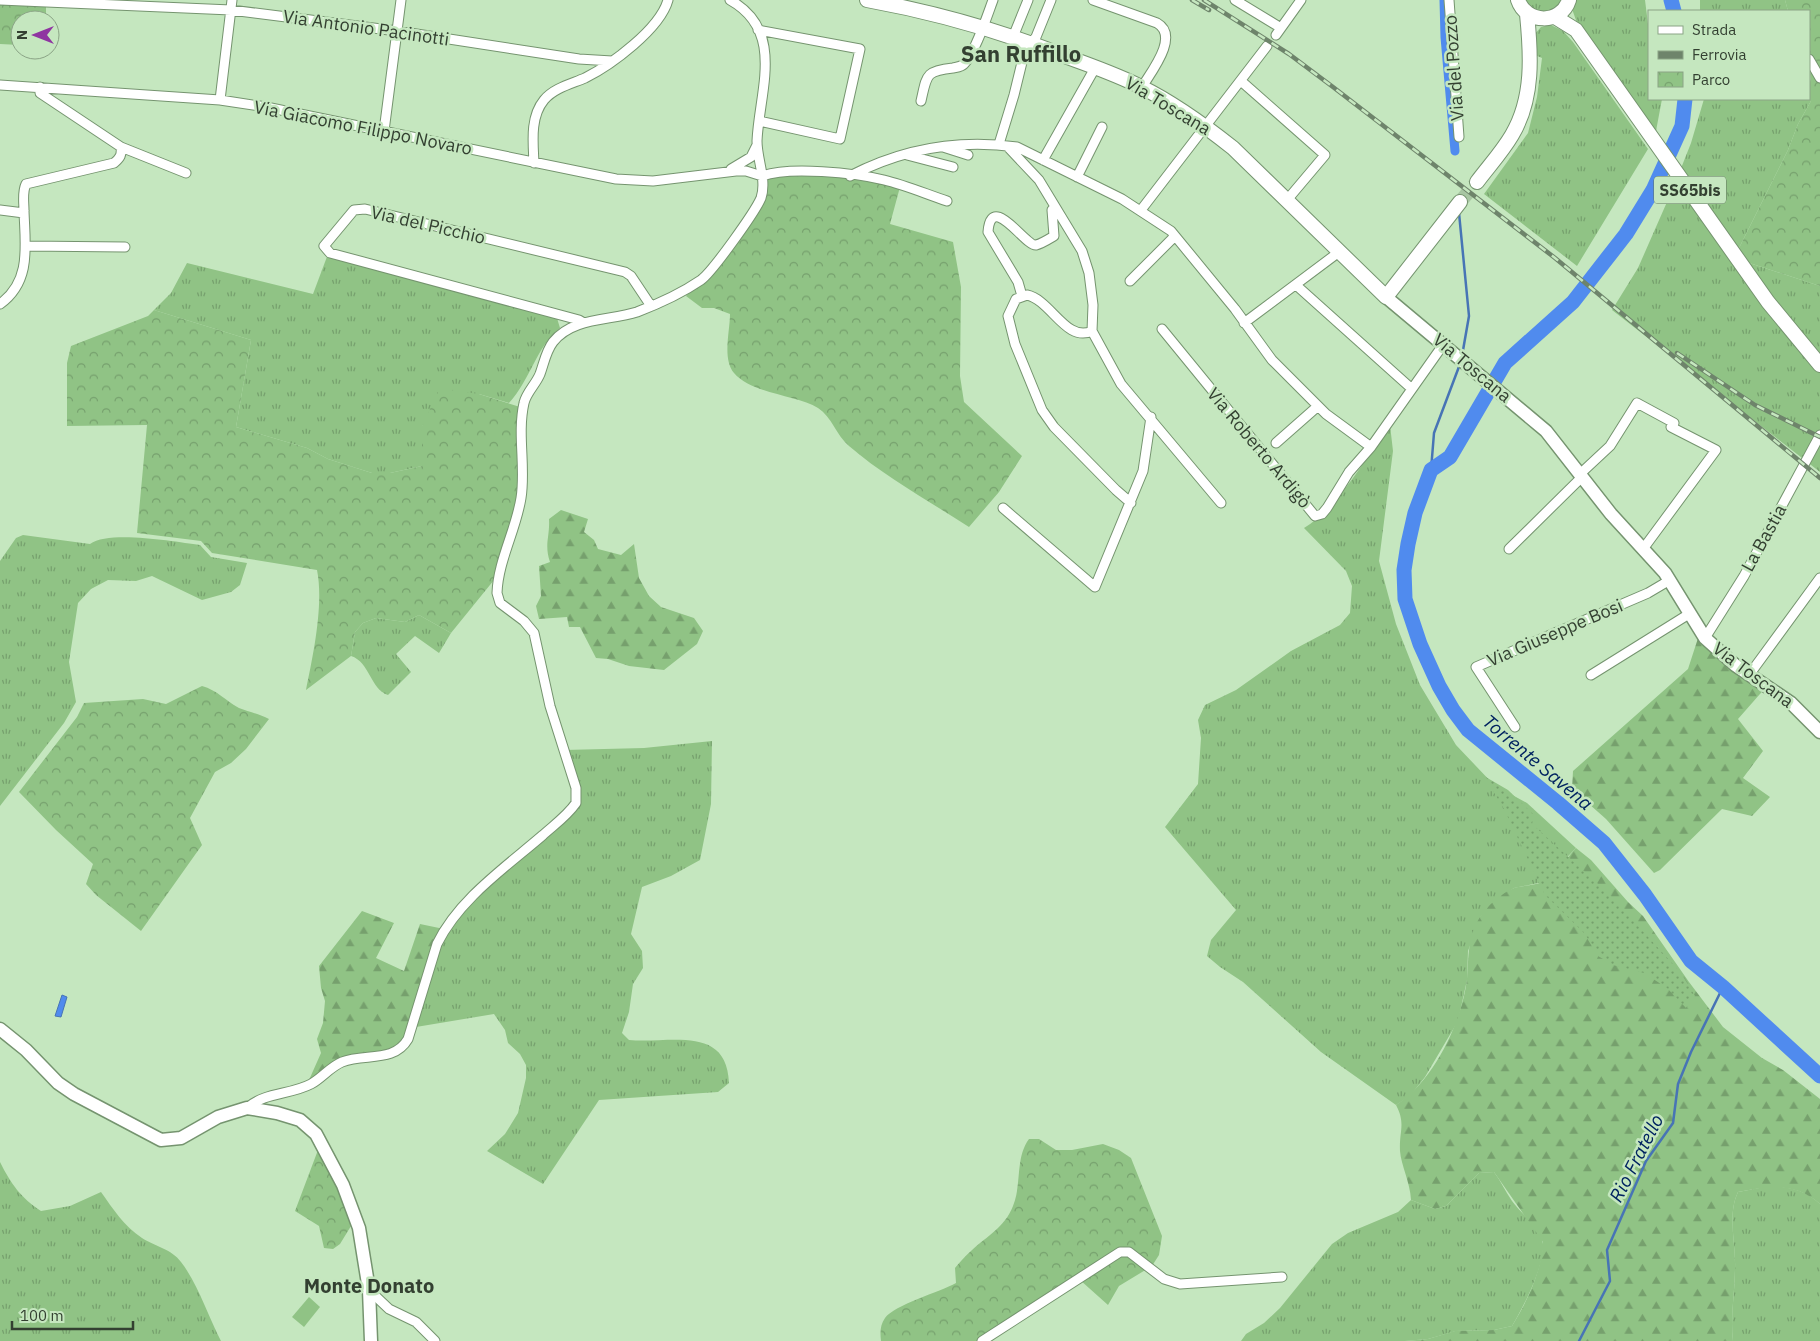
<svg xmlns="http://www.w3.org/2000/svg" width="1820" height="1341" font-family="'IBM Plex Sans',sans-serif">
	<defs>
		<pattern id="grass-tufts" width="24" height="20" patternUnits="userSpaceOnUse" patternTransform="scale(1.25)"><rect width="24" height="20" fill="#90c385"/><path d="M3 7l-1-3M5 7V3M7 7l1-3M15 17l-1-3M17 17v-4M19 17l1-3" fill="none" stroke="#76a06d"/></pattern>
		<pattern id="forest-firs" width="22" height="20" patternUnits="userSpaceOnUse" patternTransform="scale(1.25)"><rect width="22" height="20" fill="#90c385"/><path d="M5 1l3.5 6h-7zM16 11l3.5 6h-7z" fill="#76a06d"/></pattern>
		<pattern id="park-crowns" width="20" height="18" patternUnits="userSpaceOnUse" patternTransform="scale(1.25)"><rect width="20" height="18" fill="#90c385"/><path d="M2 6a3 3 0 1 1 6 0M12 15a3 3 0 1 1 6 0" fill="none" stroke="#76a06d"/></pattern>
		<pattern id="garden-dots" width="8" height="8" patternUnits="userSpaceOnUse" patternTransform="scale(1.25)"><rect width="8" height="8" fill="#90c385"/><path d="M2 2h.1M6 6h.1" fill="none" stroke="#76a06d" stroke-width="1.8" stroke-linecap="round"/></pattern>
	</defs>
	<rect width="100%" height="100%" fill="#c5e7bf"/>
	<path fill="url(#grass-tufts)" d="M1522 0H1561L1556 9 1540 14Z
		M1573 0H1645L1649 32V99H1662L1656 131 1577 23 1572 9Z
		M1700 0H1785L1788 11H1700Z
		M1551 25 1563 31 1573 42 1648 149 1577 266 1484 194 1528 133 1537 97 1542 58 1535 55 1534 35 1541 27Z
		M1809 76 1812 85 1811 101 1798 124 1788 150 1734 258 1820 286V472L1612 310 1638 268 1674 186 1691 143 1704 99H1809Z
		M328 254 556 315 560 328C536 347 531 379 509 403L479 394 422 426V466L390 473H372L328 459 307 448 236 427 251 340 154 310 171 293 187 263 313 294Z
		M1390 425 1393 451 1379 561 1396 624 1420 685 1456 745 1494 785 1527 803 1576 848 1543 882 1514 888 1499 898 1481 916 1468 951 1467 980 1458 1021 1425 1077 1410 1096 1396 1105 1321 1052 1243 982 1220 967 1207 956 1211 940 1236 910 1165 827 1198 784 1201 738 1198 720 1205 705 1236 690 1291 651 1340 625 1350 613 1352 586 1346 571 1304 528C1337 508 1367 457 1390 425Z
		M23 535 90 544C110 530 175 542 200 545L211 557 247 563 240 585 231 592 202 600 152 576 136 581 108 580 91 589 78 603 69 662 76 702 64 723 0 806V561L16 538Z
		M419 615 451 633 439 653 415 636 396 654 411 672 388 695C370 689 370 662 351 656L355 632 363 623 376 618 405 622Z
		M712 741 711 804 700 860 671 876 642 887 631 934 642 951 643 968 633 984 629 1012 622 1033 629 1040C669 1044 727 1024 729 1083L718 1092 599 1100 543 1184 487 1151 505 1134 518 1113 526 1078V1065L520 1054 508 1043 505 1030 494 1014 416 1027 444 937 465 905 564 812 574 800 564 750 644 748Z
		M0 1162C11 1184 21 1198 41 1211L70 1206 101 1192C113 1209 124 1226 142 1238 154 1246 172 1249 181 1262 198 1284 208 1316 221 1341H0Z
		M1494 1172C1501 1181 1505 1191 1512 1201 1521 1214 1541 1227 1543 1244 1545 1265 1523 1308 1512 1326L1494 1330 1456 1331 1428 1339 1405 1341H1241L1246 1334 1264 1323 1280 1308 1332 1244 1348 1233 1398 1212 1411 1200 1435 1209 1446 1206 1479 1173Z
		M1770 1186C1790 1187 1805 1190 1820 1204V1341H1733C1730 1316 1735 1293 1735 1268 1736 1243 1727 1215 1738 1192Z"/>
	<path fill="url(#forest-firs)" d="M561 510 588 519 584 532 594 540 598 549 621 555 634 544 639 578 649 596 661 607 694 618 703 631 697 644 664 670 629 666 608 659 596 658 580 627H569L567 617 539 619 536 606 541 596 539 566 550 562C544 544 550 537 549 519Z
		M1700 632 1767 686 1738 719 1763 751 1743 778 1770 797 1752 816 1722 809 1660 870 1654 873 1606 819 1572 789 1573 771 1688 669Z
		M1576 848 1591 860 1628 902 1643 916 1689 982 1723 1027 1762 1058 1783 1070 1820 1099V1204C1795 1182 1768 1186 1738 1192 1727 1215 1736 1243 1735 1268 1735 1293 1730 1316 1733 1341H1405L1428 1339 1455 1331 1494 1330 1512 1326C1527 1302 1542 1270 1543 1242L1494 1172 1479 1173 1446 1206 1435 1209 1411 1200C1410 1182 1401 1165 1400 1151 1399 1131 1406 1124 1396 1105 1433 1082 1462 1022 1467 979 1469 957 1467 938 1480 917 1487 906 1502 893 1514 888 1523 885 1536 886 1544 881 1556 873 1566 859 1576 848Z
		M362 911 394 923 376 958 404 971 420 924 444 929 403 1048 357 1058 309 1080 321 1053 317 1039 323 1023 325 1001 321 988 319 966Z"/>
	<path fill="url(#park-crowns)" d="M0 0 46 2V20H20V45L0 44Z
		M1785 0H1820V286L1734 258 1788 150 1798 124 1811 101 1809 11H1788Z
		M771 169 822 174 900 187 890 224 953 242 961 287 960 376 964 402 1022 456 999 492 969 527C929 501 885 477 849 446 836 435 832 417 818 408 797 395 752 394 734 373 722 359 730 331 730 314L714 308H702L686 296 747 225 764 191Z
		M154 310 251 340 236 427 307 448 328 459 372 473H390L422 466V426L440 388 479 394 520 407 519 493 513 518 494 580 451 633 419 615 405 622 376 618 363 623 355 632 351 656 306 690C313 656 324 604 317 570L212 553 201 541 137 533 147 425 67 426V363L71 346 148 316Z
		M202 686C217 690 226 701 239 708 249 712 260 714 269 719L246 749 231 763 215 772 190 818 202 845 141 931 96 895 86 884 93 864 56 830 19 792 77 717 84 703 143 699 166 704Z
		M1029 1139H1039L1056 1150H1072L1103 1144 1119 1150 1131 1158 1162 1236 1159 1255 1152 1266 1119 1286 1108 1305 1080 1280 989 1341H881C880 1333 880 1325 885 1318 894 1305 940 1292 956 1283L955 1268C960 1262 965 1256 971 1251 987 1236 1005 1227 1013 1206 1022 1184 1015 1158 1029 1139Z
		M318 1150 342 1198 351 1226 340 1244 333 1249 324 1248 319 1226 295 1211Z"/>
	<path fill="url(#garden-dots)" d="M1484 776 1508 790 1534 815 1532 824 1608 893 1681 973 1695 996 1686 1008 1667 988 1644 973 1613 965 1598 956 1585 934 1545 895 1504 809Z"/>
	<path fill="#90c385" d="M309 1297 320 1307 304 1327 292 1317Z"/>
	<path fill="#508bee" stroke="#4774b5" d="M62 995 67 997 61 1017 55 1016Z"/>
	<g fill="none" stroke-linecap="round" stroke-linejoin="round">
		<path stroke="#4774b5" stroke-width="2.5" d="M1459 213 1469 316 1462 356
			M1431 470 1434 433 1460 364
			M1579 1341 1610 1281 1607 1250 1646 1161 1673 1123 1678 1084 1691 1052 1723 987"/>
		<path stroke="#508bee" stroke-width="9" d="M1444 0 1445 37 1455 151"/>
		<path stroke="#508bee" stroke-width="15" d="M1671 0 1674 11
			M1685 99 1682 126 1653 190 1626 234 1573 302 1505 363 1450 457 1431 470 1415 513 1408 544 1404 570 1405 599 1420 644 1439 686 1453 710 1468 730 1558 803 1604 843 1645 895 1691 961 1723 987 1820 1076"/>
		<path stroke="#a8c6a3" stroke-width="14" stroke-dasharray="14 7" stroke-linecap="butt" d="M1460 202 1477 182"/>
		<defs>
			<path id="street" d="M0 0 231 10 397 31 579 59 612 61
				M1093 0 1157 23C1180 36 1151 72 1142 87
				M1235 0 1281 28
				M1449 0 1459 137
				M758 30 860 49 840 139 759 121
				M1276 35 1301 0
				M1013 37 1028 0
				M1809 59 1820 78
				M1241 81 1325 155 1287 200
				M0 85 220 100 266 107 616 179 653 181 736 171H746L762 176
				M220 100 232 0
				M921 101C927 75 925 71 953 68 958 67 961 67 964 64 975 53 987 16 993 0
				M384 131 401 0
				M999 144 1014 95 1025 50 1036 37 1051 0
				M1007 146 1039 180 1082 251 1089 273 1093 305 1092 331 1121 384 1221 503
				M121 147 186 173
				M943 147 968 155
				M907 155 953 167
				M1043 160 1095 68
				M534 163C533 142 530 117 544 100 554 88 571 84 585 78 611 65 660 29 668 0
				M731 169 751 157 757 145
				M762 176C789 166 855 173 884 180 905 185 926 194 947 201
				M850 176C902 149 959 139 1017 147L1122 199 1171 231 1235 309 1272 360 1326 414 1371 447
				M1077 177 1102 127
				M0 210 24 213
				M1141 210 1267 46
				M26 246 125 247
				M1130 281 1175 236
				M1296 285 1412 389
				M1022 296 1018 282 988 232C991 191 1025 246 1036 245 1041 244 1049 239 1054 236L1052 210 1055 207
				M0 304C32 281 25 245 24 211 24 202 22 192 26 184L114 163C120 158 122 155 121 147L40 93V87
				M584 323 579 320 330 253 324 246 354 210 365 209 625 272 631 276 651 306
				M1244 323 1339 252
				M1162 329 1315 516 1322 514 1327 508 1349 472 1371 447 1443 345
				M1092 331C1066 343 1051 300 1027 295L1016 299 1008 316 1015 344 1042 410 1054 427 1116 490 1131 503
				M1276 443 1318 406
				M1580 474 1610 446 1637 403 1674 423 1671 427 1716 450 1643 549
				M1003 508 1095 587 1143 471 1151 417
				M1509 549 1582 477
				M1705 638 1744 576 1820 435
				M1591 675 1689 614
				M1749 675 1820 578
				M1515 727 1476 667 1648 593 1670 580
				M247 1108C265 1092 290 1095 311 1084 322 1078 330 1067 342 1062 365 1053 394 1063 408 1039L437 944C459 899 506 867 543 835 554 825 567 816 576 803V788L550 706 534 633 524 621 500 603 497 593C498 561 516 530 521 498 526 467 517 434 524 403 526 393 536 384 540 374 544 363 546 351 553 342 573 317 609 321 637 312 658 304 682 293 701 280 713 271 755 212 761 198 767 180 757 160 757 141 759 92 786 31 730 0
				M369 1290 389 1309 416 1322 435 1341
				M982 1341 1120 1252H1129L1164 1279 1180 1284 1282 1277"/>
			<path id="secondary" d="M1386 297 1546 431 1611 514 1665 573 1705 638 1735 665 1791 703 1820 732
				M0 1029 26 1050 58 1083 74 1094 161 1140 181 1138 218 1117 247 1108 277 1113 300 1120 316 1134 343 1185 359 1228 369 1290 371 1341"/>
			<path id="primary" d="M867 0C933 12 994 29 1057 53 1085 64 1114 73 1141 87 1174 103 1204 125 1233 148L1386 297 1460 202
				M1518 0C1526 24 1561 25 1569 0
				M1555 17 1576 30 1768 302 1820 365
				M1477 182C1489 166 1502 152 1512 135 1534 98 1531 54 1527 14"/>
		</defs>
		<use href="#street" stroke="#75946f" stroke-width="11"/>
		<use href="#secondary" stroke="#75946f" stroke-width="15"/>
		<use href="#primary" stroke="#75946f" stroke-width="16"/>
		<use href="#street" stroke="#fff" stroke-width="9"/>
		<use href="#secondary" stroke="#fff" stroke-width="12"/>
		<use href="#primary" stroke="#fff" stroke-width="14"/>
		<defs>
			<path id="rail" d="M1192 0 1209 10
				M1204 0 1289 54 1333 87 1555 258 1820 478
				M1677 353 1755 405 1820 437"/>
		</defs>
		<use href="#rail" stroke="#6e846b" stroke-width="4.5"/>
		<use href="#rail" stroke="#c5e7bf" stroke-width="2.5" stroke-dasharray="8" stroke-linecap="butt"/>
	</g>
	<g text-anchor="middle" stroke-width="5" stroke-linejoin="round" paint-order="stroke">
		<rect fill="#c5e7bf" stroke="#5f725c" stroke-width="1" x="1654" y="176.5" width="72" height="27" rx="4"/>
		<g font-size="16" font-weight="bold" fill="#334031">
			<text x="1690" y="196">SS65bis</text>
		</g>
		<g font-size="18" fill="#334031" stroke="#c5e7bf">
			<text transform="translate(366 28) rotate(8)" y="6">Via Antonio Pacinotti</text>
			<text transform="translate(1454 68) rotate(-94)" y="6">Via del Pozzo</text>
			<text transform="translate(1168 106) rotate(31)" y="6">Via Toscana</text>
			<text transform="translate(363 128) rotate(11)" y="6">Via Giacomo Filippo Novaro</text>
			<text transform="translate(428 225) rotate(13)" y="6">Via del Picchio</text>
			<text transform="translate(1472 368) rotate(40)" y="6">Via Toscana</text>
			<text transform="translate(1259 448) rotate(50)" y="6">Via Roberto Ardigò</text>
			<text transform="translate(1764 538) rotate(-61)" y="6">La Bastia</text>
			<text transform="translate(1555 633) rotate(-23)" y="6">Via Giuseppe Bosi</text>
			<text transform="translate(1753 675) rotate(37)" y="6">Via Toscana</text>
		</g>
		<g font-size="19" font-style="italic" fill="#012360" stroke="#c5e7bf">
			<text transform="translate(1538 762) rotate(40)" y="7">Torrente Savena</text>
			<text transform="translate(1636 1158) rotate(-63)" y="7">Rio Fratello</text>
		</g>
		<g font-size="20" font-weight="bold" fill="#334031" stroke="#c5e7bf">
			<text x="369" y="1293">Monte Donato</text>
		</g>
		<g font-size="22" font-weight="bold" fill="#334031" stroke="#c5e7bf">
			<text x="1021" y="62">San Ruffillo</text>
		</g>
	</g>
	<rect x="1648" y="10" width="162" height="90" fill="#c5e7bf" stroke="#8ba486"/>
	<rect x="1658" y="26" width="25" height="8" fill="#ffffff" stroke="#8ba486"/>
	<text x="1692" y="35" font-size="15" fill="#334031">Strada</text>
	<rect x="1658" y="51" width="25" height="8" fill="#6e846b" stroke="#8ba486"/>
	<text x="1692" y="60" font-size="15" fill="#334031">Ferrovia</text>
	<rect x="1658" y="72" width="25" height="15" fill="url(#park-crowns)" stroke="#8ba486"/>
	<text x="1692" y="85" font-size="15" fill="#334031">Parco</text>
	<g transform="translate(35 35) rotate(270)"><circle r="24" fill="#c5e7bf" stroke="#8ba486"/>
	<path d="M0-4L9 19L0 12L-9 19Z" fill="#8f35a1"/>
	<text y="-8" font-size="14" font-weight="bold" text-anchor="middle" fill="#334031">N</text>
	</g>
	<path d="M12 1321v8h121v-8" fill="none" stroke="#334031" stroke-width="2.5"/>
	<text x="20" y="1321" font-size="15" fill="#334031" stroke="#c5e7bf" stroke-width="4" paint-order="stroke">100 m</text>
</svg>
